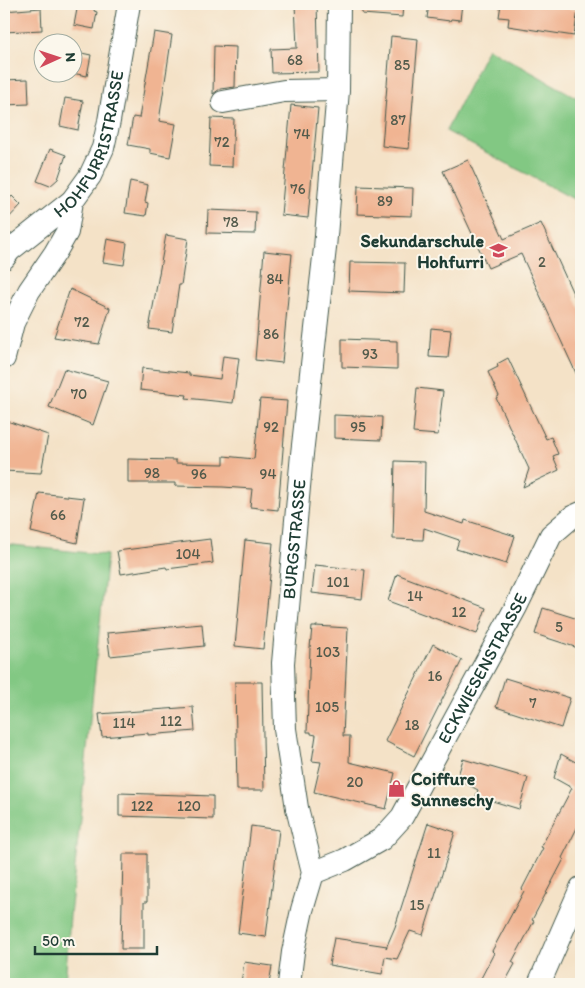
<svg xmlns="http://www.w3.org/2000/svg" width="585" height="988" font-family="Itim,sans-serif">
	<rect width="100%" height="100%" fill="#fbf7ec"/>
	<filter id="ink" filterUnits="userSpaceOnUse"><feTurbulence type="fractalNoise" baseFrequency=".02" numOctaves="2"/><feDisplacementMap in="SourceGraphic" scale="10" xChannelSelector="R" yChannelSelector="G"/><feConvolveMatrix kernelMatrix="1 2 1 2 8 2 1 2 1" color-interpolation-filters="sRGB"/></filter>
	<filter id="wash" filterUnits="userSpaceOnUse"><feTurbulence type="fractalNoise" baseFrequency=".0096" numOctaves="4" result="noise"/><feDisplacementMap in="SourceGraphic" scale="20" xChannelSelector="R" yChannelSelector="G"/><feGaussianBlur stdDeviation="1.12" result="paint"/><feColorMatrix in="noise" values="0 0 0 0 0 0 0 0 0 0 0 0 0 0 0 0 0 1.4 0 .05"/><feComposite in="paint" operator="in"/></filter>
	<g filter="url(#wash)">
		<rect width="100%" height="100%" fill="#f4e2c7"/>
		<path fill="#82c883" stroke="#50825c" d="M488 48 581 100V203L446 131Z
			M4 544 107 555 70 916 65 984H4Z"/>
		<g id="blocks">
			<path fill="#f0b492" d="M78 4H95L94 11 97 12 94 29 74 25Z
				M295 4H317L319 72 272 73 271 49 297 48Z
				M362 4H403L402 17 362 14Z
				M429 4H462L460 20 451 19 450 21 427 18Z
				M501 4H534L578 10 574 36 508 26 509 18 499 17Z
				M41 8 42 30 4 32V11Z
				M154 32 172 35 159 121 176 124 170 157 150 153V149L128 145 133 117 139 118Z
				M391 36 418 39 409 149 382 146Z
				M214 46 236 47 235 87 220 89 213 94Z
				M72 51 91 55 87 76 72 73Z
				M28 79 29 104 4 105V80Z
				M65 98 83 101 78 130 60 126Z
				M291 105 318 108 308 218 281 215Z
				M211 118 234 119 232 167 209 166Z
				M50 149 66 155 58 179 50 186 37 181Z
				M468 160 504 239 541 223 581 311V384L521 254 488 268 443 171Z
				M130 181 148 185 145 202 148 203 146 216 125 213Z
				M358 186 413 188 412 216 357 214Z
				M12 196 21 205 4 223V205Z
				M208 210 256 212 255 234 207 233Z
				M166 235 188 239 181 285H179L172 332 149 329Z
				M107 239 127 243 124 265 103 262Z
				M264 251 292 254 282 363 255 360Z
				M350 262 405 263 404 293 349 291Z
				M70 289 110 308 99 344 54 337Z
				M431 328 451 330 448 358 429 357Z
				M342 339 397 341V369L342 367Z
				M223 356 239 358 233 403 186 398 187 395 140 390 142 368 189 373V375L220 379Z
				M508 358 546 439 551 437 558 454 553 456 559 470 523 487 529 469 496 398 499 396 488 372 498 367 497 364Z
				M64 369 108 381 93 425 49 407Z
				M417 388 443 391 438 435 413 433Z
				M260 399 287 401 278 510 250 507 252 489 223 487 175 486V483H128V459L176 460V463L224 464V456L254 459Z
				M334 415 382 417 381 440 334 438Z
				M4 420 48 435 41 473 4 471Z
				M395 461 425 462 424 511 464 524 465 520 515 536 506 564 456 549 459 540 424 528 423 540 393 539Z
				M39 493 84 498 77 543 31 532Z
				M210 539 213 563 167 569 166 567 121 574 117 551Z
				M245 540 273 543 263 649 235 646Z
				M315 565 365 570 362 599 312 593Z
				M397 574 486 608 477 634 388 601Z
				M543 608 581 620V649L535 634Z
				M202 624 204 646 110 656 107 633Z
				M316 626 348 628 343 736H350L349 762 395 773 386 809 314 792 321 762 312 761 316 735 311 734V732H307L310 648 312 627H316Z
				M433 644 462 660 414 756 385 741Z
				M505 678 570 698 561 728 496 707Z
				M235 682H262L264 790H237Z
				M193 707 195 731 148 735V733L102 737 99 714Z
				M561 754 581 765V820L562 858 564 859 532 920 534 921 512 962 515 964 504 984H478L494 953 492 951 524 891 522 889 543 848 541 847 572 788 554 778Z
				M463 759 528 778 519 809 476 796 478 790 457 779Z
				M119 793 213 796V819L119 816Z
				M428 823 455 832 423 935 410 931 397 959 385 957 382 974 329 965 334 938 387 946 386 948 395 927Z
				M251 826 279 830 266 937 238 933Z
				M123 854H147V902H144V949H121Z
				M244 962 272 966 269 984H241Z"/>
		</g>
	</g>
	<g filter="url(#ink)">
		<use href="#blocks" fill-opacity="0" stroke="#3f564a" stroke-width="1"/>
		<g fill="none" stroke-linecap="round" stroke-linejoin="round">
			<defs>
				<g id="minor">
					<path d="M223 102 284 91 338 90"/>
					<path id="s1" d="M4 258 10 250 72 201 90 176 103 148 109 121 129 4"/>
					<path d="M4 358 13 323 29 291 55 253 67 232 72 201"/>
					<path id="s2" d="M313 873 345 860 382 839 402 817 516 607 551 535 572 517 581 513"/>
					<path id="s3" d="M289 984 293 952 302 910 313 873 297 808 285 729 283 663 302 454 325 248 338 90 339 4"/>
					<path d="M539 984 581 888"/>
				</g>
			</defs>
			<use href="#minor" stroke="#3f564a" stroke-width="24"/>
			<use href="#minor" stroke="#fff" stroke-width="22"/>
		</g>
	</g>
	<defs>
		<symbol id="school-bare" viewBox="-9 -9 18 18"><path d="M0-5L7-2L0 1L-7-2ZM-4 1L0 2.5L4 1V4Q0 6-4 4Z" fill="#d1495b" stroke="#fbf7ec" stroke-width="2.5" paint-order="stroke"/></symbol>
		<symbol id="shop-bare" viewBox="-9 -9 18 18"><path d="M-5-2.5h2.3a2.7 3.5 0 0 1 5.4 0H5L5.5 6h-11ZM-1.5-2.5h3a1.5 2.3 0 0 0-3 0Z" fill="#d1495b" stroke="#fbf7ec" stroke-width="2.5" paint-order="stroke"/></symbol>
	</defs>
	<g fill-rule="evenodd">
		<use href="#school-bare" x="486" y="238" width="25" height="25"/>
		<use href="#shop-bare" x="384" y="776" width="25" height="25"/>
	</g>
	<g text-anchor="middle" stroke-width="4" stroke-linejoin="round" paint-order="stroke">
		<g font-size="15" fill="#535b4c">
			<text x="295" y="65">68</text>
			<text x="402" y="70">85</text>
			<text x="398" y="125">87</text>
			<text x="302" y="139">74</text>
			<text x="222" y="147">72</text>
			<text x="298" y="194">76</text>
			<text x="385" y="206">89</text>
			<text x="231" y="227">78</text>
			<text x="542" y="267">2</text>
			<text x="275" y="284">84</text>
			<text x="82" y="327">72</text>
			<text x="271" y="339">86</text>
			<text x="370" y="359">93</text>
			<text x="79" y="399">70</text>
			<text x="271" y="432">92</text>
			<text x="358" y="432">95</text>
			<text x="152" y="478">98</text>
			<text x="199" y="479">96</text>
			<text x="268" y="479">94</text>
			<text x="58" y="520">66</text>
			<text x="188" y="559">104</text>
			<text x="338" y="587">101</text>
			<text x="415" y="601">14</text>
			<text x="459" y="617">12</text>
			<text x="559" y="632">5</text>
			<text x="328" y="657">103</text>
			<text x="435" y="681">16</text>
			<text x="533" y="708">7</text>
			<text x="327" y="712">105</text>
			<text x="171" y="726">112</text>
			<text x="124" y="728">114</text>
			<text x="412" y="730">18</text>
			<text x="355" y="787">20</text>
			<text x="142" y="811">122</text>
			<text x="189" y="811">120</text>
			<text x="434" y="858">11</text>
			<text x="417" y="910">15</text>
		</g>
		<g font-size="18" fill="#1f3d34" stroke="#fbf7ec">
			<text dy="6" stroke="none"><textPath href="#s1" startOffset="149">HOHFURRISTRASSE</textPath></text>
			<text dy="6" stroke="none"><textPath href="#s3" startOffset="451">BURGSTRASSE</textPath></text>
			<text dy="6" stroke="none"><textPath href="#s2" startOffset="276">ECKWIESENSTRASSE</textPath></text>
		</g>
		<g font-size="18" font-weight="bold" fill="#1f3d34" stroke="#fbf7ec" text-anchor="end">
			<text x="484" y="247">Sekundarschule<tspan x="484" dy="21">Hohfurri</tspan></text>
			<text x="411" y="785" text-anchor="start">Coiffure<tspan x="411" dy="21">Sunneschy</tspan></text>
		</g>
	</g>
	<rect width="585" height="988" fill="none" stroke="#fbf7ec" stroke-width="20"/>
	<g transform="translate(58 58) rotate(87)"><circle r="24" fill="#fbf7ec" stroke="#a3ada2"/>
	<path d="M0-4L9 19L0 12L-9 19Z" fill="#d1495b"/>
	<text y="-8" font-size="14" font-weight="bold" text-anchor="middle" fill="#1f3d34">N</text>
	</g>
	<path d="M35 946v8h122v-8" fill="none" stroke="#1f3d34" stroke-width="2.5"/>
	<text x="42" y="946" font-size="15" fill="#1f3d34" stroke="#fbf7ec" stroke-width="4" paint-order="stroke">50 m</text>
</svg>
